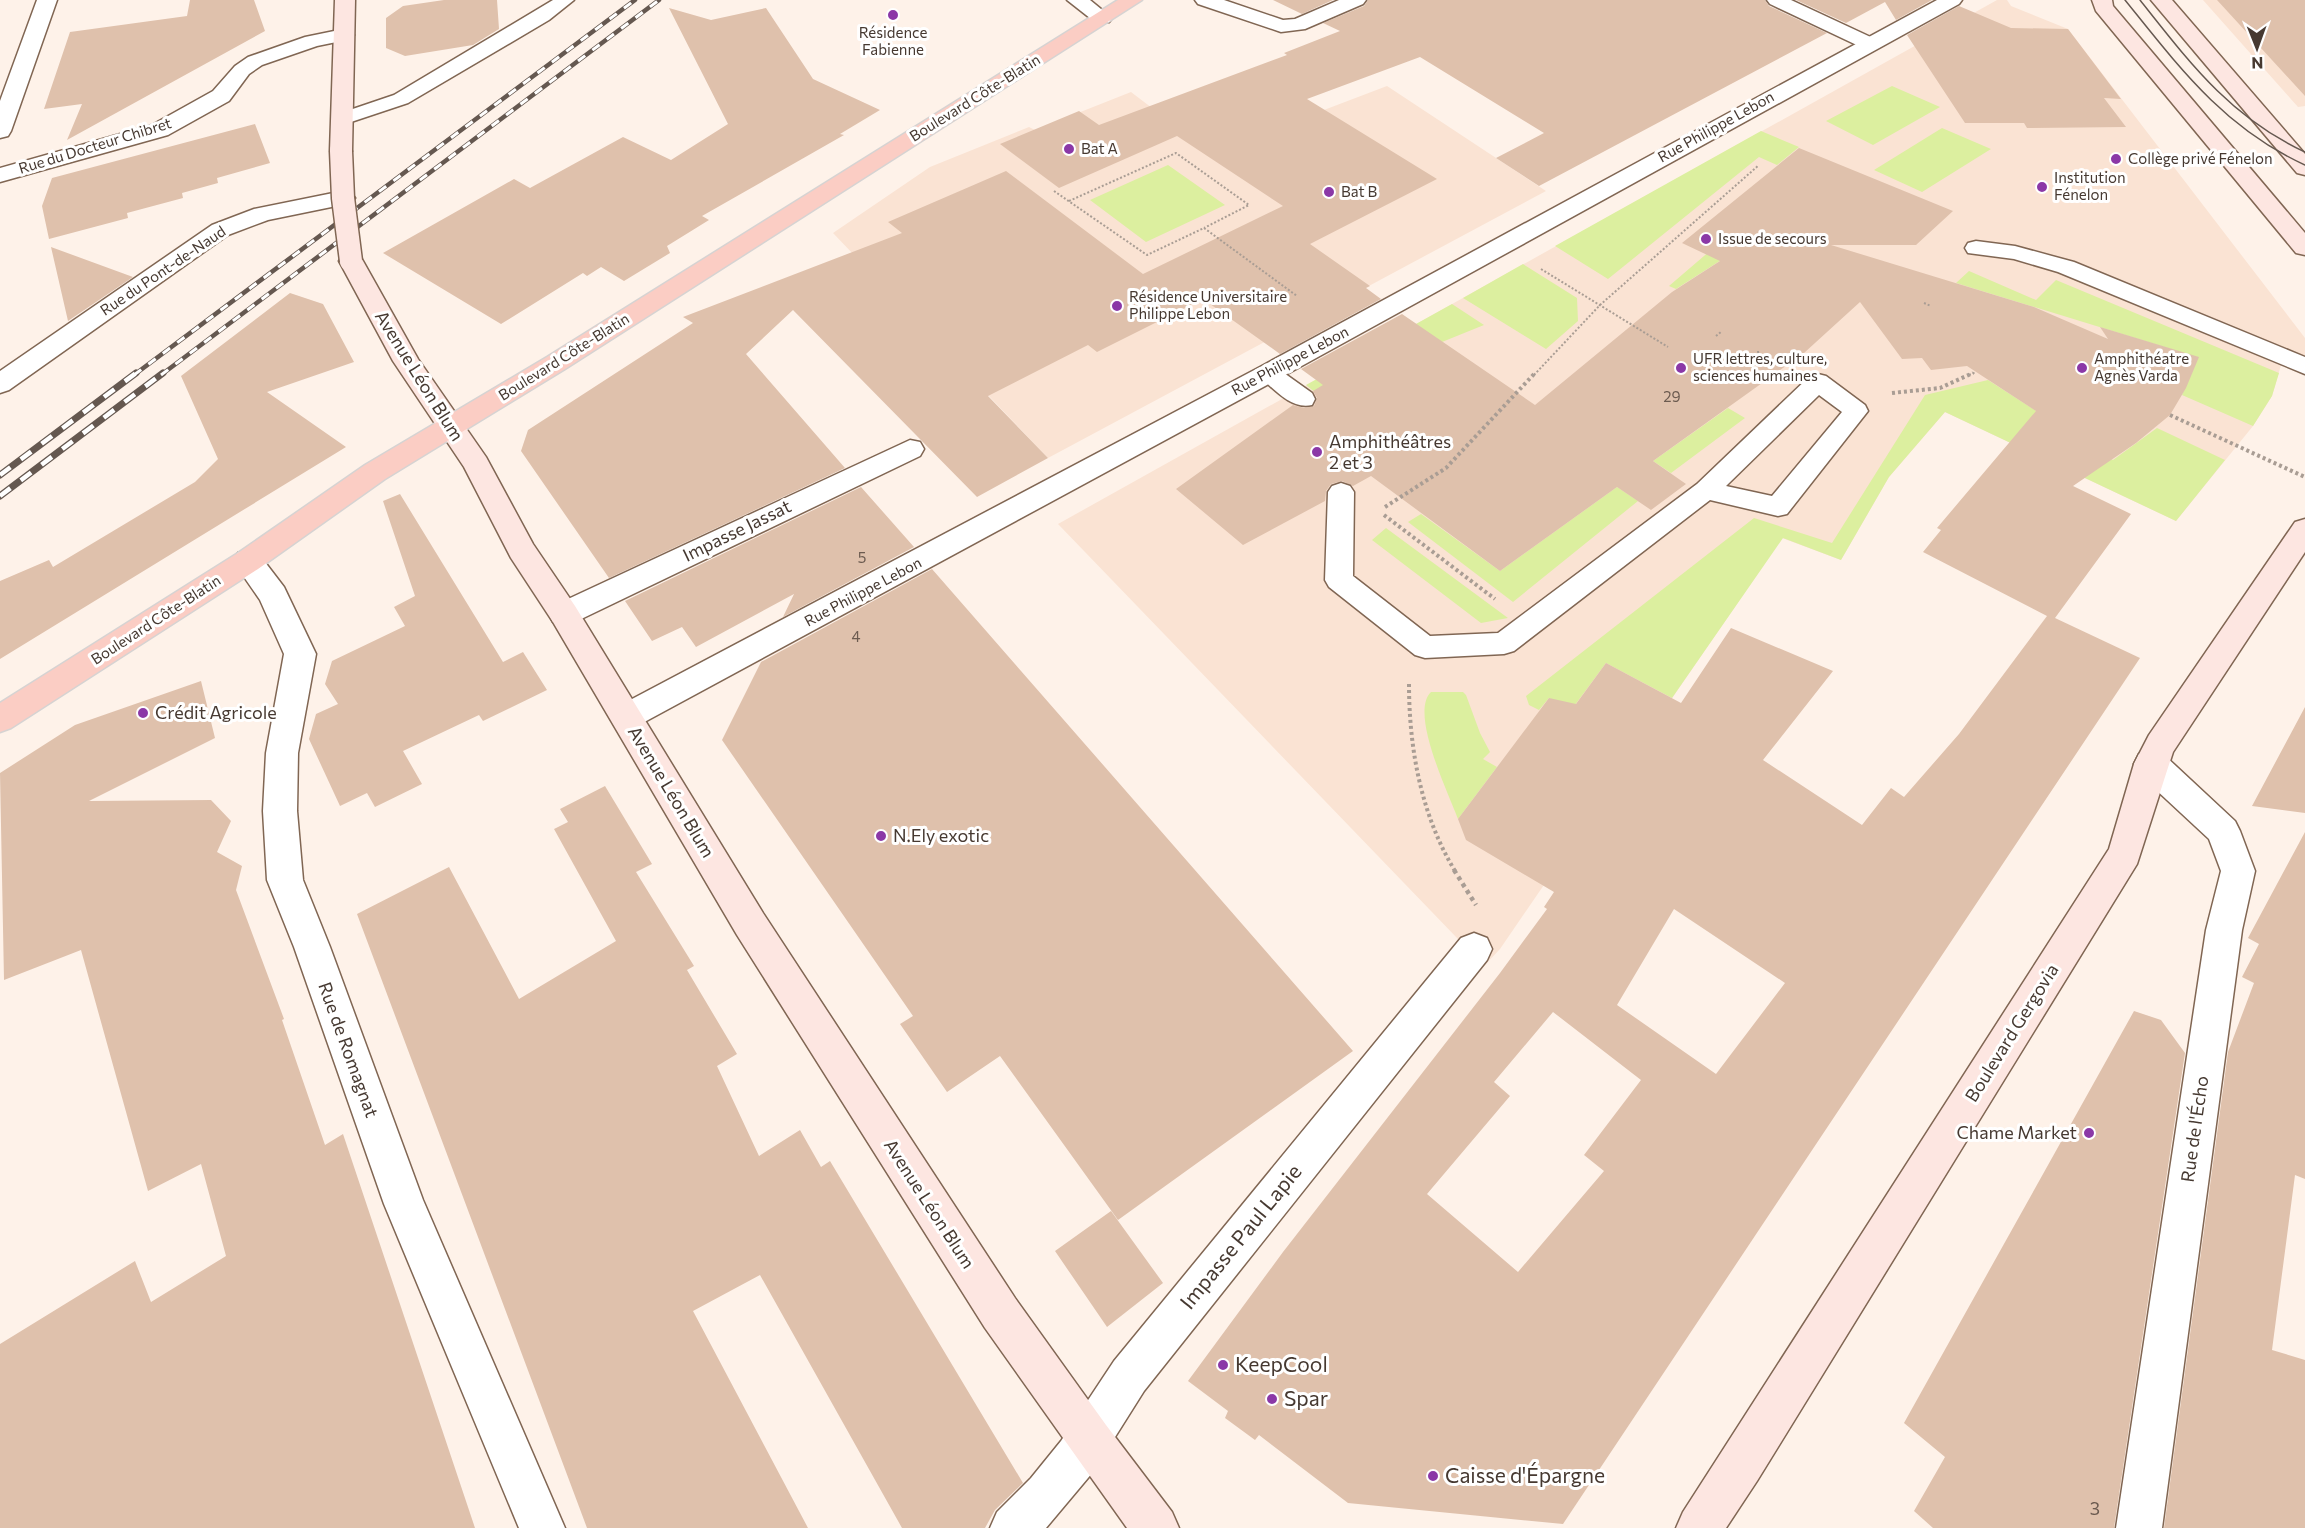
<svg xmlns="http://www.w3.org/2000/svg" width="2305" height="1528" font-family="Commissioner,sans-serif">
	<rect width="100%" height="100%" fill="#fef2e9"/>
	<path fill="#fae3d3" d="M1997 0H2007L2011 6 2068 29 2305 338V357L2281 347V365L2272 396 2253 426 2176 521 1945 412 1889 477 1841 560 1782 538 1500 949 1484 966 1058 524Z
		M2203 0H2305V106L2298 107Z
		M1387 86 1546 191 1048 458 833 233 930 167 1029 127 1035 130 1131 92 1211 153Z"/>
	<path fill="#dcef9f" d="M1892 86 1940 107 1873 145 1826 121Z
		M1942 128 1991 149 1922 192 1874 170Z
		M1761 131 1799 147 1777 165 1759 157 1608 279 1555 246Z
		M1168 165 1225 205 1146 242 1090 200Z
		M1795 178 1726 257 1676 289 1669 286Z
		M1523 264 1577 298 1578 321 1546 349 1463 298Z
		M1969 271 2036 300 2056 280 2279 373 2272 396 2253 426 2182 395 2197 357 1956 283Z
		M1452 304 1484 325 1316 393 1306 385Z
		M1988 380 2113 460 2157 428 2225 460 2176 521 1945 412 1889 477 1841 560 1783 538 1672 698 1606 663 1572 709 1549 698 1539 710 1529 705 1526 696 1754 518 1832 543 1925 395Z
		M1728 408 1745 418 1671 473 1653 461Z
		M1617 487 1638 501 1513 602 1408 522 1421 514 1500 571Z
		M1386 528 1508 618 1481 623 1372 540Z
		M1431 692H1463L1466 695 1480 733 1490 752 1483 759 1497 767 1458 819C1449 794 1409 713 1431 692Z"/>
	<path fill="#dfc1ac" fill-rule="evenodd" d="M190 0H254L265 31 67 140 82 104 44 109 70 32 187 16Z
		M444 0H497L499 29 473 45 405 56 386 48V18L403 6Z
		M1273 0H1333L1302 14Z
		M1368 0H1765L1769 6 1827 33 1539 186 1496 158 1544 133 1420 57 1307 99 1437 179 1310 244 1370 286 1366 288 1381 299 1280 354 1203 299 1097 352 1088 345 988 396 1048 458 977 497 793 310 746 354 845 468 609 578 521 451 528 430 693 323 683 317 902 233 888 222 1006 171 1143 274 1283 206 1177 136 1059 188 1000 144 1079 111 1099 125 1287 55 1284 53 1340 31 1323 23 1364 6Z
		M1796 0H1932L1896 20 1885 2 1846 23Z
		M2217 0H2305V96Z
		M1959 6 2011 28 2068 29 2121 99 2104 98 2126 127 2027 128 2024 123H1965L1907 35Z
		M669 8 711 20 766 8 813 79 880 110 840 134 844 135 702 216 709 220 667 246 670 253 624 281 601 267 587 276 583 273 501 324 383 253 514 179 530 188 623 137 671 160 728 124Z
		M255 124 270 163 217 178 218 183 182 193 183 198 127 213 128 218 49 239 42 206 52 178Z
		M1799 148 1953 211 1916 245H1831L2034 307 2108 339 2100 327 2199 357 2186 388 2170 415 2136 443 2073 486 2131 514 2055 618 2140 658 1563 1524 1348 1503 1259 1435 1255 1440 1225 1418 1228 1411 1188 1381 1283 1252 1500 973 1547 909 1544 907 1554 892 1466 840 1458 819 1549 698 1576 704 1606 663 1681 703 1731 628 1833 671 1763 760 1862 825 1891 788 1904 797 1959 734 2047 616 1923 552 1941 530 1937 528 2036 411 1967 366 1931 370 1922 358 1902 359 1860 302 1804 353 1653 461 1686 484 1651 510 1617 487 1500 571 1371 476 1353 486 1342 481 1331 484 1326 491 1325 501 1243 545 1176 489 1293 405 1304 408 1314 406 1317 398 1313 391 1323 385 1301 369 1402 314 1535 405 1672 292 1720 261 1682 243ZM1674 909 1785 983 1716 1074 1617 1005ZM1553 1012 1641 1080 1584 1155 1604 1171 1518 1272 1427 1194 1510 1096 1494 1082Z
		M51 247 133 277 68 321Z
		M290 293 323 304 354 362 267 392 346 447 0 659V581L49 560 53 567 195 482 218 459 181 376Z
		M861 487 914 547 783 617 794 594 696 647 682 627 652 641 625 601Z
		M400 494 503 662 523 652 547 690 483 721 479 715 403 751 422 784 375 807 367 793 340 806 309 739 316 714 338 704 325 684 332 661 405 626 394 607 415 596 383 501Z
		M932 569 1353 1051 1118 1220 1000 1056 947 1092 900 1024 913 1016 722 740 761 662Z
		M201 681 215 738 89 801 211 800 231 821 217 852 242 866 236 890 284 1019 282 1020 325 1145 343 1134 475 1528H0V1344L135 1261 151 1302 226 1256 201 1164 148 1191 81 950 4 980 0 773 75 725Z
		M2305 707V813L2252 806Z
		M605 786 652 864 636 872 694 966 687 970 737 1054 717 1066 759 1156 800 1130 821 1167 830 1161 1023 1483 995 1510 985 1528H902L760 1275 693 1311 808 1528H587L357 914 449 867 519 999 616 941 554 829 568 822 560 809Z
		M2305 832V1179L2295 1175 2272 1350 2305 1360V1528H2164L2228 1052 2254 983 2242 977 2259 944 2248 938Z
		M2134 1011 2161 1020 2185 1053 2114 1528H1933L1914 1511 1945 1457 1904 1423Z
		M1111 1211 1163 1283 1107 1327 1055 1251Z"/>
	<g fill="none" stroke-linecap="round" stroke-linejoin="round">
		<defs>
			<path id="lane" d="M553 0H574L549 20 408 103 342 125 335 123 332 119 335 115 394 95Z
				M1767 0H1791L1877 40 1879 44 1877 48H1863L1770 4Z
				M1976 241 2015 246 2074 262 2305 357V374L2058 272 2014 259 1968 253 1965 248 1968 243Z
				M1269 365 1277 368 1312 393 1315 399 1312 405C1292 410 1275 390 1261 378L1257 373 1261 368Z
				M1818 374 1826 376 1865 405 1868 411 1787 514 1778 516 1710 500 1514 651 1504 654 1425 658 1415 655 1329 587 1325 580 1328 492 1332 486 1341 483 1350 486 1354 492 1353 576 1430 636 1498 633 1697 484 1810 376ZM1819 395 1842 412 1772 496 1726 486Z"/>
			<path id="street" d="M37 0H57L11 131 8 136 0 138V101Z
				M1067 0H1090L1112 18 1109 22H1095Z
				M1195 0H1224L1283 20 1295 19 1339 0H1366L1363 4 1305 29 1281 32 1198 4Z
				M1937 0H1962L1959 4 1278 379 637 726 626 730 615 726 610 717 615 708 1260 367Z
				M344 29 351 31 354 35 351 39 317 46 262 65 249 74 229 101 168 135 0 182V168L152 125 213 91 235 66 248 57 305 37Z
				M343 191 351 193 355 198 351 203 268 220 228 235 9 390 0 393V371L212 225 254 209Z
				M910 440 920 442 924 449 920 456 575 622 564 625 553 622 549 614 553 606Z
				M248 550 258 553 284 587 316 654 298 753 297 811 303 880 330 947 423 1200 565 1528H519L384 1204 294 947 267 880 263 811 266 753 284 654 260 600 233 561 238 553Z
				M2151 750 2163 754 2235 821 2240 831 2255 871 2242 930 2162 1528H2116L2206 930 2221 871 2209 839 2139 774 2134 764 2139 754Z
				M1474 933 1487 938 1492 949 1487 960 1144 1391 1093 1472 1046 1528H990L997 1512 1031 1478 1061 1441 1114 1361 1461 938Z"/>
			<path id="secondary" d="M335 0H355L352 151 349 156H333L330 151Z
				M2092 0H2112L2113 6 2305 233V255L2296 253 2096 11Z
				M2151 0H2172L2305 154V175L2297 173Z
				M351 254 360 256 363 261 418 359 486 457 533 544 575 606 763 913 1015 1298 1106 1425 1172 1512 1179 1528H1127L985 1328 737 935 553 622 511 558 464 467 393 361 339 261 342 256Z
				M2305 519V552L2173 752 2137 864 1757 1481 1726 1528H1676L1683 1512 2109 849 2134 764 2149 735 2295 522Z"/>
			<path id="primary" d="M1118 0H1142L565 369 385 479 258 569 11 728 0 732V703L238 553 365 465 547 357Z"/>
		</defs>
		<use href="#lane" stroke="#806653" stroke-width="3"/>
		<use href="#street" stroke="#806653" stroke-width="3"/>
		<use href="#secondary" stroke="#806653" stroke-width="3"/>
		<use href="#primary" stroke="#d6d3d2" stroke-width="3"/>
		<path stroke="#a99d94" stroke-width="2" stroke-dasharray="2 2" stroke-linecap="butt" d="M1054 191 1147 255 1204 228 1297 296
			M1069 201 1176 153 1249 205 1204 228
			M1541 269 1668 347
			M1924 303 1931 306
			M1716 336 1722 331
			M1758 351 1759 360
			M1534 375 1600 305 1759 165
			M1969 375 1976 372"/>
		<path stroke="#a99d94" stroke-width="4" stroke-dasharray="3 3" stroke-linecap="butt" d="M1892 393 1940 388 1973 373
			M2170 415 2305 477
			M1385 507 1446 468 1535 373
			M1384 515 1495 599
			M1409 684C1409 748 1421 815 1455 871"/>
		<path stroke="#a99d94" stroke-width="4.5" stroke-dasharray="4 4" stroke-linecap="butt" d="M1454 870 1476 905"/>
		<use href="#lane" fill="#fff" fill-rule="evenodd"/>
		<use href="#street" fill="#fff" fill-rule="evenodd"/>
		<use href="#secondary" fill="#fde6e1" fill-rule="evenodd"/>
		<use href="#primary" fill="#fbcdc4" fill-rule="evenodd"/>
		<path stroke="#655850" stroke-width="1.5" d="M2125 0C2179 67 2224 128 2305 165
			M2140 0C2190 63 2230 117 2305 152"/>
		<defs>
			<path id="rail-far1" d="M134 375 635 0
				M161 375 659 0"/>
			<path id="rail" d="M0 475 136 373
				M0 496 163 373"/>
		</defs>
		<use href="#rail-far1" stroke="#655850" stroke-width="4.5"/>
		<use href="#rail" stroke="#655850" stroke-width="7"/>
		<use href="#rail-far1" stroke="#fff" stroke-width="3" stroke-dasharray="9" stroke-linecap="butt"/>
		<use href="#rail" stroke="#fff" stroke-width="4.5" stroke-dasharray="13" stroke-linecap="butt"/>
		<defs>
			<path id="secondary-bridge" d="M341 151 343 198 351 261"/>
		</defs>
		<use href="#secondary-bridge" stroke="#806653" stroke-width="25" stroke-linecap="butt"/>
		<use href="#secondary-bridge" stroke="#fde6e1" stroke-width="22"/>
	</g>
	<g fill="#8b38a7" stroke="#fff" stroke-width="2">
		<circle cx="893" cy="15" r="6"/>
		<circle cx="1069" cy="149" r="6"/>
		<circle cx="2116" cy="159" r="6"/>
		<circle cx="2042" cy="187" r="6"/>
		<circle cx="1329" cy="192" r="6"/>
		<circle cx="1706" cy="239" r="6"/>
		<circle cx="1117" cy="306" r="6"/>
		<circle cx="1681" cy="368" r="6"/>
		<circle cx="2082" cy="368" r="6"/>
		<circle cx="1317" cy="452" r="6"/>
		<circle cx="143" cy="713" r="6"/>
		<circle cx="881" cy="836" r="6"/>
		<circle cx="2089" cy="1133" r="6"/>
		<circle cx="1223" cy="1365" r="6"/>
		<circle cx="1272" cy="1399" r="6"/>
		<circle cx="1433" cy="1476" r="6"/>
	</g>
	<g text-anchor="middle" stroke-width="6" stroke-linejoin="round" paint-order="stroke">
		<g font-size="15" fill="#463931" stroke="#fff" text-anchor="start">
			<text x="893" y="38" text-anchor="middle">Résidence<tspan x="893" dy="17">Fabienne</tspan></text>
			<text x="1081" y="154">Bat A</text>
			<text x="2128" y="164">Collège privé Fénelon</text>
			<text x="2054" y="183">Institution<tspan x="2054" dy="17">Fénelon</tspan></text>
			<text x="1341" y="197">Bat B</text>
			<text x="1718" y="244">Issue de secours</text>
			<text x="1129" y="302">Résidence Universitaire<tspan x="1129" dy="17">Philippe Lebon</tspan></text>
			<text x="1693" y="364">UFR lettres, culture,<tspan x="1693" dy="17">sciences humaines</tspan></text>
			<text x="2094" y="364">Amphithéatre<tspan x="2094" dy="17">Agnès Varda</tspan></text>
		</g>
		<g font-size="15" fill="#463931" stroke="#fff">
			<text transform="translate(975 98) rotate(-32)" y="5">Boulevard Côte-Blatin</text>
			<text transform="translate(1716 127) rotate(-29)" y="5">Rue Philippe Lebon</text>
			<text transform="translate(95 146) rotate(-17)" y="5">Rue du Docteur Chibret</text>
			<text transform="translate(163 271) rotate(-34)" y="5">Rue du Pont-de-Naud</text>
			<text transform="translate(564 357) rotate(-32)" y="5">Boulevard Côte-Blatin</text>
			<text transform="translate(1290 361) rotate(-28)" y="5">Rue Philippe Lebon</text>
			<text transform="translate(863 592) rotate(-28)" y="5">Rue Philippe Lebon</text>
			<text transform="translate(156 620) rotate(-33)" y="5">Boulevard Côte-Blatin</text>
		</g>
		<g font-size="15" fill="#6c5b50">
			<text x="1672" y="402">29</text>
			<text x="862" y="563">5</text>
			<text x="856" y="642">4</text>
		</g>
		<g font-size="18" fill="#463931" stroke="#fff">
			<text transform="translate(419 376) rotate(58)" y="6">Avenue Léon Blum</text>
			<text transform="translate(737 531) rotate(-26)" y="6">Impasse Jassat</text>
			<text transform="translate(671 792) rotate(59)" y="6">Avenue Léon Blum</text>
			<text transform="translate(2012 1033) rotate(-58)" y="6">Boulevard Gergovia</text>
			<text transform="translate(348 1050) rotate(70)" y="6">Rue de Romagnat</text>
			<text transform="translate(2195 1129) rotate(-82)" y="6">Rue de l'Écho</text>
			<text transform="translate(929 1204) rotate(57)" y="6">Avenue Léon Blum</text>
		</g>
		<g font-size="18" fill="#463931" stroke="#fff" text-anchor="start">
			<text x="1329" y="448">Amphithéâtres<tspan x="1329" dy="21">2 et 3</tspan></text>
			<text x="155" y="719">Crédit Agricole</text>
			<text x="893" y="842">N.Ely exotic</text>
			<text x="2077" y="1139" text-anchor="end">Chame Market</text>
		</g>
		<g font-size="18" fill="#6c5b50">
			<text x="2095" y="1515">3</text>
		</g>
		<g font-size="21" fill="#463931" stroke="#fff">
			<text transform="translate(1241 1237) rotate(-51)" y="7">Impasse Paul Lapie</text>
		</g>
		<g font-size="21" fill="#463931" stroke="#fff" text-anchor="start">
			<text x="1235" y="1372">KeepCool</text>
			<text x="1284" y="1406">Spar</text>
			<text x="1445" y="1483">Caisse d'Épargne</text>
		</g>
	</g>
	<g transform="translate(2257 48) rotate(179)" stroke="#ffffff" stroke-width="4.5" paint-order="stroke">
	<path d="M0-4.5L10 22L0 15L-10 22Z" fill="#463931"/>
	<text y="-9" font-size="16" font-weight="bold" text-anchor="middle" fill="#463931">N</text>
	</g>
</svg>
